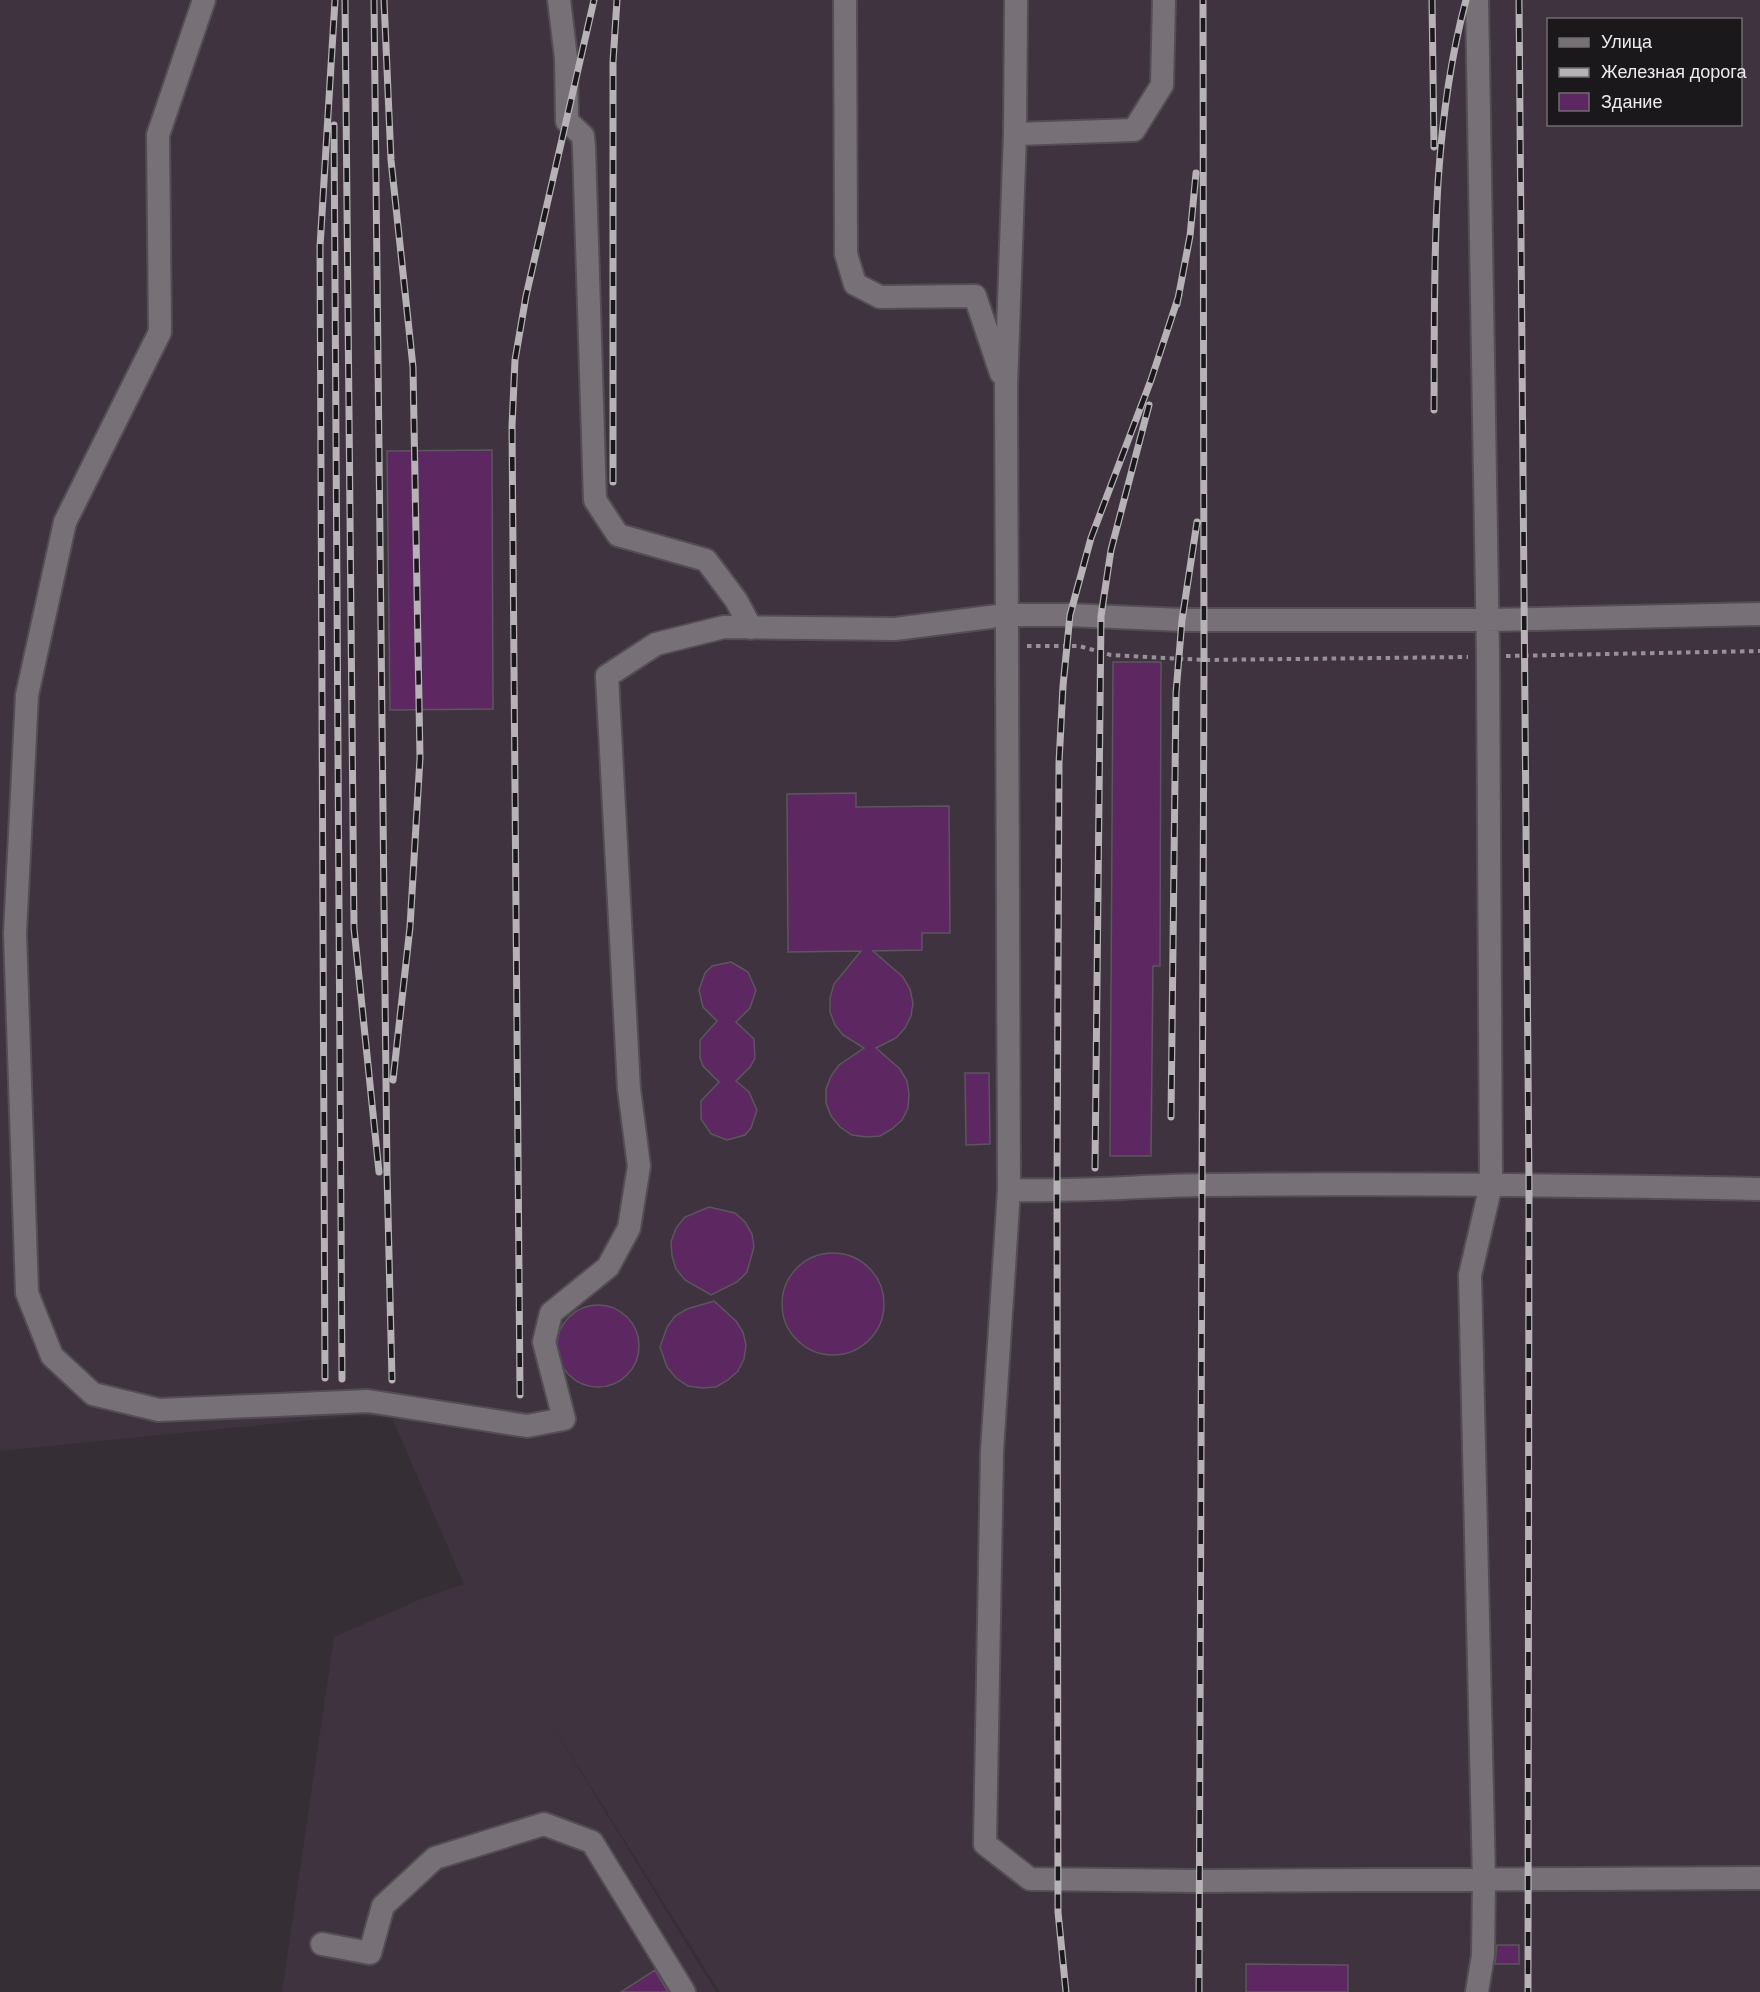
<svg xmlns="http://www.w3.org/2000/svg" width="1760" height="1992" font-family="'DM Sans',sans-serif">
	<rect width="100%" height="100%" fill="#352f35"/>
	<path fill="#3e333f" fill-rule="evenodd" d="M0 0H1760V1992H720L547 1717 716 1992H282L334 1637 421 1599 464 1584 392 1418 353 1416 0 1451ZM1548 20H1740V124H1548Z"/>
	<path fill="#5d2862" stroke="#5c565d" stroke-width="1.5" d="M492 450 493 709 390 710 387 451Z
		M1113 662H1161L1160 966H1153L1151 1156H1110Z
		M856 793V807L949 806 950 933H922V950L873 951 903 977 910 989 913 1003 911 1016 905 1028 896 1038 876 1048 900 1069 907 1081 909 1094 908 1108 902 1120 892 1129 880 1136 866 1137 852 1135 840 1127 831 1116 826 1103V1089L831 1076 839 1065 864 1048 843 1035 835 1025 830 1012V998L834 984 861 951 788 952 787 794Z
		M731 962 748 972 756 990 750 1008 736 1022 754 1039 755 1058 750 1067 736 1081 749 1092 757 1110 751 1128 745 1135 727 1140 711 1134 701 1119V1101L719 1082 703 1066 700 1058V1040L717 1021 703 1007 699 990 705 973 712 966Z
		M965 1073H989L990 1144 966 1145Z
		M709 1207 735 1213 745 1222 752 1234 754 1247 747 1272 737 1282 711 1295 685 1280 676 1269 672 1256 671 1242 676 1228 685 1217Z
		M782 1304a51 51 0 1 1 102 0a51 51 0 1 1-102 0Z
		M714 1301 736 1321 743 1332 746 1345 744 1359 738 1371 728 1380 716 1387 702 1388 688 1386 676 1378 667 1367 660 1347 667 1327 675 1316 687 1309Z
		M557 1346a41 41 0 1 1 82 0a41 41 0 1 1-82 0Z
		M1497 1945H1519V1964H1495Z
		M1246 1964 1348 1965V1992H1246Z
		M655 1970 668 1992H621Z"/>
	<g fill="none" stroke-linecap="round" stroke-linejoin="round">
		<defs>
			<path id="minor" d="M204 0 158 135 160 332 65 522 27 695 15 933 27 1293 52 1356 93 1394 159 1410 368 1401 527 1426 564 1419 544 1342 551 1313 608 1267 629 1228 639 1166 629 1089 607 676 656 644 724 627 895 629 1006 615H1070L1182 620H1487L1760 614
				M559 0 566 58 567 121 583 136 584 148 595 500 618 535 706 560 736 600 751 628
				M845 0 846 254 855 284 880 297 975 296 1001 373
				M1016 0 1015 134 1006 386 1009 1190 992 1451 985 1844 1030 1879 1198 1881 1760 1878
				M1015 134 1134 130 1162 85 1164 0
				M1009 1190C1075 1192 1140 1186 1205 1185 1390 1183 1575 1185 1760 1189
				M322 1944 370 1953 383 1906 435 1858 544 1824 592 1842 684 1992
				M1477 1992 1483 1955 1484 1879 1470 1275 1491 1185 1488 656 1477 0"/>
		</defs>
		<use href="#minor" stroke="#534e53" stroke-width="26"/>
		<path stroke="#979297" stroke-width="4" stroke-dasharray="4.5 4.5" stroke-linecap="butt" d="M1027 646H1079L1111 655 1204 660 1468 657
			M1506 656 1760 651"/>
		<use href="#minor" stroke="#777077" stroke-width="22"/>
		<defs>
			<path id="rail" d="M345 0 354 928 379 1172
				M374 0 387 1172 392 1380
				M384 0 391 160 413 367 420 758 410 927 393 1080
				M1432 0 1434 147
				M1519 0 1529 1184 1528 1992
				M334 125 342 1379
				M1177 304 1190 236 1196 173
				M1434 410C1435 272 1430 134 1466 0
				M613 482V62L617 0
				M1171 1117 1176 693 1182 620 1197 522
				M1095 1168 1101 616 1111 550 1149 405
				M325 1378 320 247 335 0
				M520 1395 512 426 515 360 526 296 594 0
				M1066 1992 1058 1912 1057 1191 1059 763 1063 686 1070 615 1091 538 1151 380 1179 295
				M1199 1992 1204 660 1203 0"/>
		</defs>
		<use href="#rail" stroke="#b6b2b6" stroke-width="7"/>
		<use href="#rail" stroke="#1b181b" stroke-width="4.5" stroke-dasharray="14" stroke-linecap="butt"/>
	</g>
	<rect x="1547" y="18" width="195" height="108" fill="#1b181b" stroke="#6f6c6f" stroke-width="1.5"/>
	<rect x="1559" y="38" width="30" height="9" fill="#777077" stroke="#6f6c6f" stroke-width="1.5"/>
	<text x="1601" y="48" font-size="18" fill="#eeeaee">Улица</text>
	<rect x="1559" y="68" width="30" height="9" fill="#b6b2b6" stroke="#6f6c6f" stroke-width="1.5"/>
	<text x="1601" y="78" font-size="18" fill="#eeeaee">Железная дорога</text>
	<rect x="1559" y="93" width="30" height="18" fill="#5d2862" stroke="#6f6c6f" stroke-width="1.5"/>
	<text x="1601" y="108" font-size="18" fill="#eeeaee">Здание</text>
</svg>
